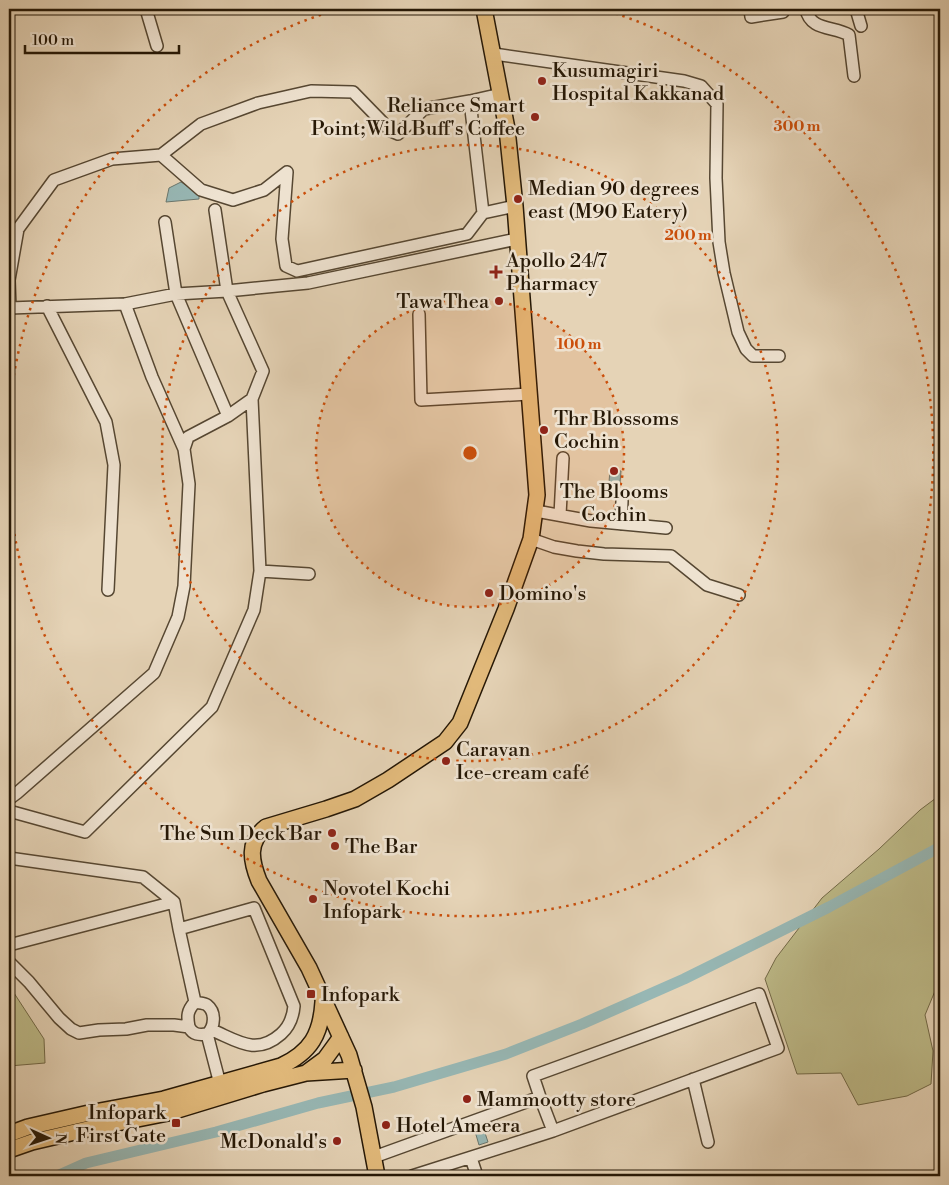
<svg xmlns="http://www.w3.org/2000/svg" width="949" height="1185" font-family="'Libre Bodoni',serif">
	<rect width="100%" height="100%" fill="#e5d3b6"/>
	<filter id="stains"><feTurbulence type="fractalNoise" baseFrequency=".004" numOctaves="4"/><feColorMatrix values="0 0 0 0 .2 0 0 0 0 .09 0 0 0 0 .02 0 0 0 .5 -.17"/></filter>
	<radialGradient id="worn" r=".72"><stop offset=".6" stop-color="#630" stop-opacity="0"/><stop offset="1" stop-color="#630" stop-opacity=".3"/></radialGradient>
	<path fill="#bdba88" stroke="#726947" d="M940 795V979L925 1015 933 1051 931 1084 907 1096 858 1105 841 1073 797 1074 765 979 776 958 822 898 879 849 920 810Z
		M14 993 44 1039 45 1063 9 1066V994Z"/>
	<path fill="#97b7b4" stroke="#6a776e" d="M181 182 199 194V199L166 202 169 188Z
		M610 470 621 471 619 494H608Z
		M498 1121 500 1129 485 1133 488 1142 479 1145 474 1128Z"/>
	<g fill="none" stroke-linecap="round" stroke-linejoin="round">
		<path stroke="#97b7b4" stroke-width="11" d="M57 1176 86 1163 216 1132 318 1103 394 1087 506 1054 582 1024 684 979 829 907 940 847"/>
		<defs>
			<path id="minor" d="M146 9 157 46
				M750 9 751 17 783 12
				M806 9C810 31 834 26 849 35L854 76
				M856 9 861 26
				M494 54 684 81 701 86 717 104 716 178 719 242 724 273 738 332 746 349 753 356H779
				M470 101 501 94
				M161 155 201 190 233 200 264 190 287 172 282 239 286 266 297 271 467 234 483 213 515 206
				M165 222 176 294 228 416
				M47 306 106 422 114 465 108 590
				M10 307 9 280 18 229 54 180 112 159 161 155 201 124 258 103 311 91 353 92 391 131 398 134 424 109 470 101 483 213
				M9 308 125 304 176 294 227 291 308 283 517 239
				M419 314 421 400 529 394
				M184 449 188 437 228 416 252 399
				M536 511 591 521 666 528
				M560 515 563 458
				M621 524 622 501
				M531 539 554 547 577 551 604 554 671 556 707 585 739 595
				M260 571 309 574
				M9 799 17 793 154 673 178 617 184 586 189 484 184 449 152 377 125 304
				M9 811 85 832 212 707 254 610 260 571 252 399 263 371 227 291 215 210
				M9 858 143 877 174 902 179 929 254 908 294 1006C293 1017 290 1026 281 1034 256 1056 238 1041 212 1030
				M9 945 174 902
				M9 962 29 982 59 1018 71 1029 79 1033 99 1030 126 1029 147 1025H174L189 1027C193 1035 199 1035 207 1034 215 1027 216 1012 207 1005 204 1003 198 1003 195 1002L179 929
				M189 1027C187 1016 187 1011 195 1002
				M207 1034 220 1084
				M693 1079 708 1142
				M374 1157 540 1097 553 1131 778 1048 759 994 533 1076 540 1097
				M471 1158 477 1176
				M412 1176 553 1131"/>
			<path id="major" d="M306 1073 354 1070
				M9 1134 28 1127 89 1113 164 1099 281 1066C311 1052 321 1034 323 1002
				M9 1150 32 1142 92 1128 168 1113 263 1084 306 1073 325 1059 341 1037
				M377 1176 364 1107 349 1055 309 968 259 881C251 861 247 842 266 827L326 809 355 799 388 780 445 742 460 723 506 609 531 539 537 495 515 206 507 129 484 9"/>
		</defs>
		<use href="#minor" stroke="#564732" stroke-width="14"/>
		<use href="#major" stroke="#261806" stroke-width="18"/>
		<use href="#minor" stroke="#eee2d0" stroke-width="11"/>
		<use href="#major" stroke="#e2ba7b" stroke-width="15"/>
	</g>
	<circle cx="470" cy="453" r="154" fill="#cb4f0b" fill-opacity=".12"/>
	<g fill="none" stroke="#cb4f0b" stroke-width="2.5" stroke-dasharray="2.5 5">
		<circle cx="470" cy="453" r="154"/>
		<circle cx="470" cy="453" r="308"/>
		<path d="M9 413A463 463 0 0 1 339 9M601 9A463 463 0 1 1 9 493"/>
	</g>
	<g fill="#8f2418" stroke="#eee2d0" stroke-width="2">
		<circle cx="542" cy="81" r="5"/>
		<circle cx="535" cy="117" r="5"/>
		<circle cx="518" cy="199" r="5"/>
		<path d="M493.5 264.5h5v5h5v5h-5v5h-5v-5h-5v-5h5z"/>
		<circle cx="499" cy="301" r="5"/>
		<circle cx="544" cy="430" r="5"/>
		<circle cx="614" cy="471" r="5"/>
		<circle cx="489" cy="593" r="5"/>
		<circle cx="446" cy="761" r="5"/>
		<circle cx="332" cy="833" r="5"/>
		<circle cx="335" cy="846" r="5"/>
		<circle cx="313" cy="899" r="5"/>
		<rect x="306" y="989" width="10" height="10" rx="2.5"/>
		<circle cx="467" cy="1099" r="5"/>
		<rect x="171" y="1118" width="10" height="10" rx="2.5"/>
		<circle cx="386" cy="1125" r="5"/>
		<circle cx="337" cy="1141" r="5"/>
	</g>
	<g text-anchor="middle" stroke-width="5" stroke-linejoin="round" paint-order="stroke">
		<g font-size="20" fill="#261806" stroke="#eee2d0" text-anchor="start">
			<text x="552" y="77">Kusumagiri<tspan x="552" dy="23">Hospital Kakkanad</tspan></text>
			<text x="525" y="112" text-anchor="end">Reliance Smart<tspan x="525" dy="23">Point;Wild Buff's Coffee</tspan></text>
			<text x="528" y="195">Median 90 degrees<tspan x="528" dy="23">east (M90 Eatery)</tspan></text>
			<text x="506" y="267">Apollo 24/7<tspan x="506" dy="23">Pharmacy</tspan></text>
			<text x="489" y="308" text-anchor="end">TawaThea</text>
			<text x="554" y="425">Thr Blossoms<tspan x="554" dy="23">Cochin</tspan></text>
			<text x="614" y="498" text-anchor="middle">The Blooms<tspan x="614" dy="23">Cochin</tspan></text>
			<text x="499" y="600">Domino's</text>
			<text x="456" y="756">Caravan<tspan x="456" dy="23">Ice-cream café</tspan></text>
			<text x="322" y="840" text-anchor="end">The Sun Deck Bar</text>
			<text x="345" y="853">The Bar</text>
			<text x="323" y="895">Novotel Kochi<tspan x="323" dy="23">Infopark</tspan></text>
			<text x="321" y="1001">Infopark</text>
			<text x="477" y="1106">Mammootty store</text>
			<text x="166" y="1119" text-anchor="end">Infopark<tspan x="166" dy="23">First Gate</tspan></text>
			<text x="396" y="1132">Hotel Ameera</text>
			<text x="327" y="1148" text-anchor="end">McDonald's</text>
		</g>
	</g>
	<circle cx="470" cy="453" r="8" fill="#cb4f0b" stroke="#eee2d0" stroke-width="2.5"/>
	<g font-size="15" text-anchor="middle" font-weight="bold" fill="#cb4f0b" stroke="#eee2d0" stroke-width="5" stroke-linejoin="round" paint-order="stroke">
		<text x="797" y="131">300 m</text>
		<text x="688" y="240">200 m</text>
		<text x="579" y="349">100 m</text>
	</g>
	<rect width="949" height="1185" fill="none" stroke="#e5d3b6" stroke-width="30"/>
	<rect x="10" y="10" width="929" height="1165" fill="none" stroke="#261806" stroke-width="2.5"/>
	<rect x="15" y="15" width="919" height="1155" fill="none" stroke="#261806"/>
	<g transform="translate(48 1138) rotate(93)" stroke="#eee2d0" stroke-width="4" paint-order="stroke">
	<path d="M0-4L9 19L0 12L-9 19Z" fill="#261806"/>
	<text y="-8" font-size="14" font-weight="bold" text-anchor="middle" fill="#261806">N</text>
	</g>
	<path d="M25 45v8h154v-8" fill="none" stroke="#261806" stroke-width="2.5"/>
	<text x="32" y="45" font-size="15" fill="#261806" stroke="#eee2d0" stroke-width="4" paint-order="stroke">100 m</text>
	<rect width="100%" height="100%" filter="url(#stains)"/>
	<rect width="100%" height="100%" fill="url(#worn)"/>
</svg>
